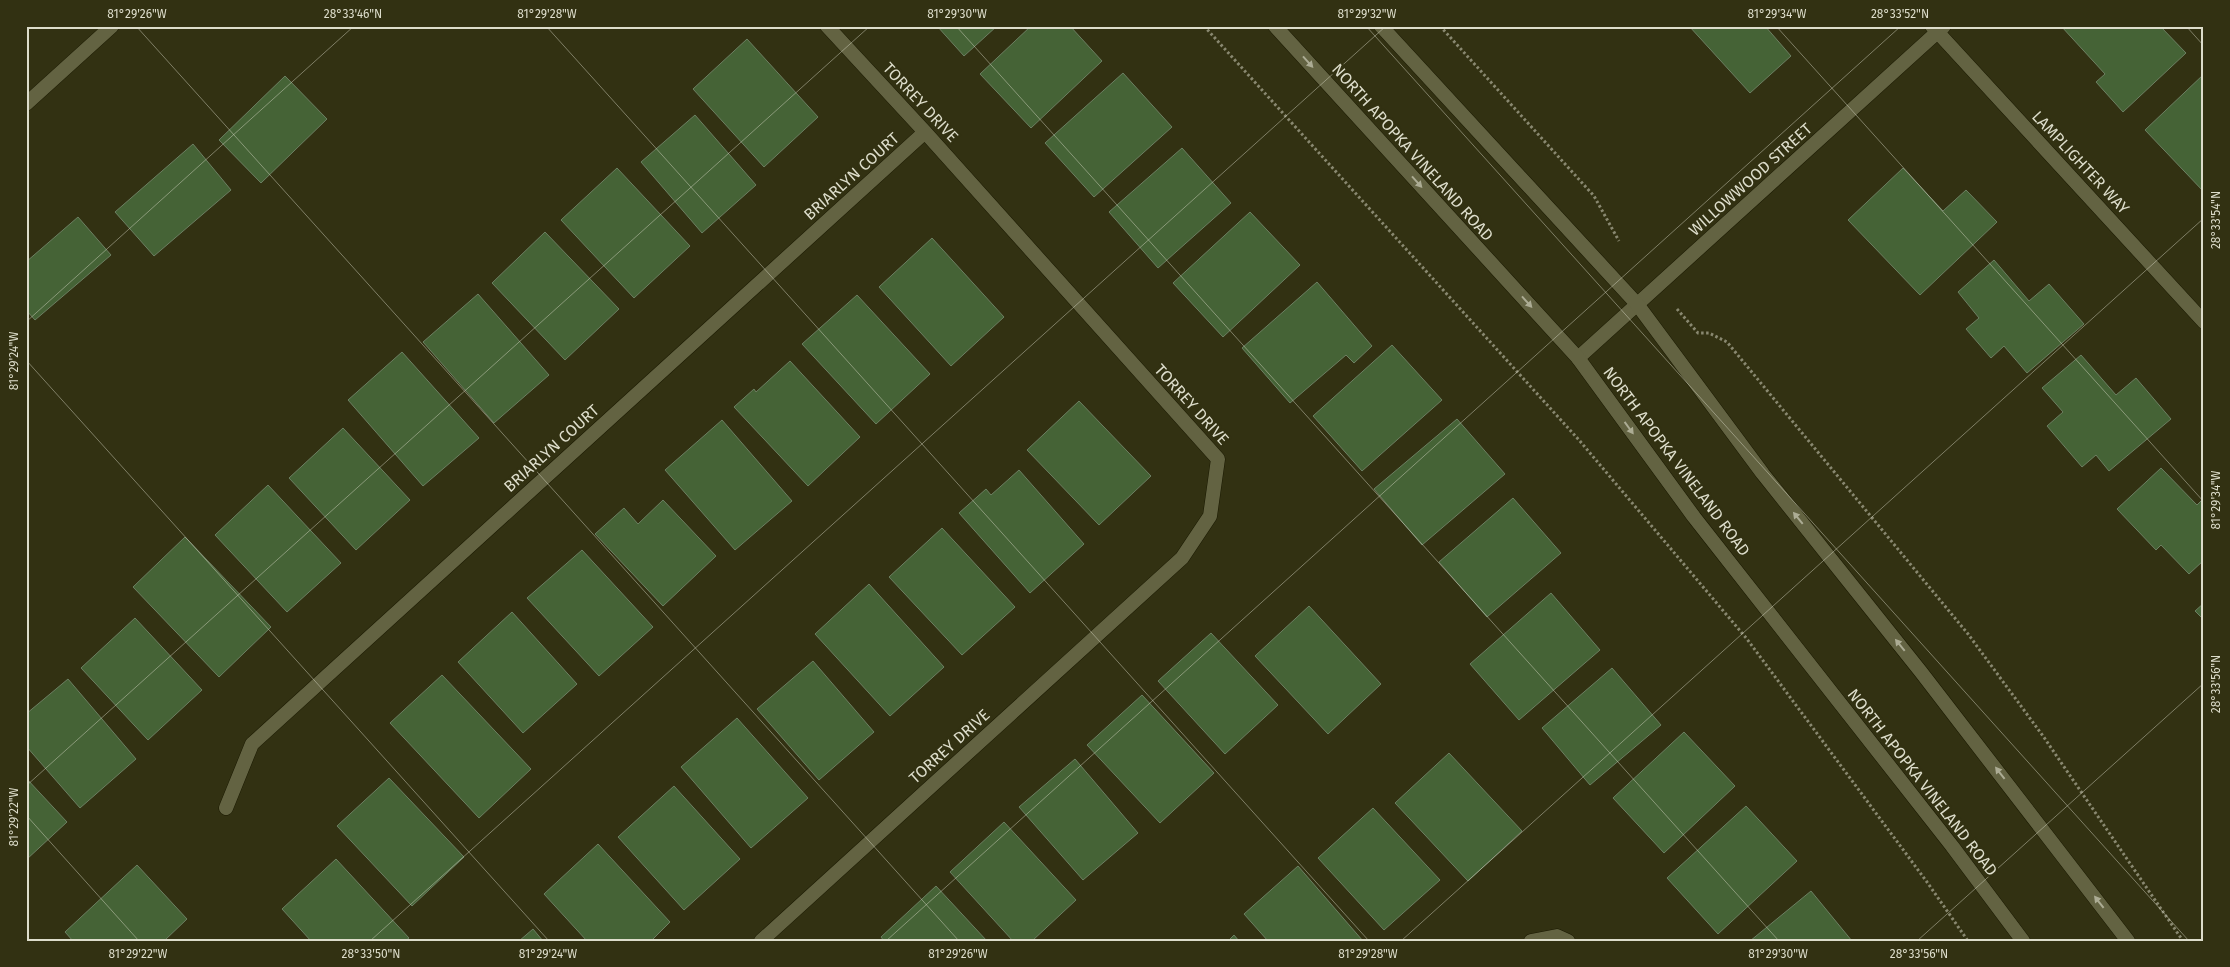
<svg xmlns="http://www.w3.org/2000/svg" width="2230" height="967" font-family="'Fira Sans',sans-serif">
	<rect width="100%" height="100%" fill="#323112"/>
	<path fill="#456336" stroke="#6c7f62" d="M937 26H997L964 56Z
		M1031 26H1070L1102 61 1031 128 980 74Z
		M1689 26H1765L1791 56 1750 93Z
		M2061 26H2160L2186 53 2123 112 2096 82 2105 74Z
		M747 39 818 117 764 167 693 89Z
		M1123 73 1172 127 1094 197 1045 143Z
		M2204 74V192L2145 130Z
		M285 76 327 119 261 183 219 140Z
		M695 115 756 185 702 233 641 162Z
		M193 144 231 190 154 256 115 212Z
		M1182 148 1231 203 1158 268 1109 212Z
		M617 168 690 246 634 298 561 220Z
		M1903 168 1943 211 1966 190 1997 222 1920 295 1848 220Z
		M1250 212 1300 265 1223 337 1173 283Z
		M78 217 111 255 35 320 26 310V262Z
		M545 232 619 309 565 360 492 283Z
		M932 238 1004 317 951 366 879 287Z
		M1994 260 2029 301 2049 284 2084 324 2027 373 2004 346 1991 358 1966 329 1979 318 1958 292Z
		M1317 282 1372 346 1354 363 1346 355 1290 403 1242 348Z
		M478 294 549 375 494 423 423 342Z
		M857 295 930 374 876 424 802 344Z
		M1392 345 1442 400 1362 471 1313 416Z
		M402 352 479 438 423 486 348 400Z
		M2081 355 2116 395 2136 378 2171 419 2109 471 2096 455 2082 467 2047 426 2063 412 2042 388Z
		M790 361 860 437 808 486 734 407 754 389 756 392Z
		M1079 401 1151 476 1099 525 1027 450Z
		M1457 419 1505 474 1422 545 1374 489Z
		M722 420 792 501 735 550 665 470Z
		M343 428 410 500 356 550 289 478Z
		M2161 468 2197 505 2204 498V560L2189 574 2161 545 2156 550 2117 509Z
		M1019 470 1084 544 1030 593 959 513 986 489 991 495Z
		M268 485 341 563 287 612 215 535Z
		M1513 498 1561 553 1487 617 1439 562Z
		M663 500 716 556 663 606 595 534 624 508 638 524Z
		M942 528 1015 607 962 655 889 577Z
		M185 537 271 627 219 677 133 587Z
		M582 550 653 627 599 676 527 598Z
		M869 584 944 667 890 716 815 634Z
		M1551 593 1600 650 1519 720 1470 664Z
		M2204 603V620L2195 611Z
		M1309 606 1381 684 1328 734 1255 656Z
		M512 612 577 684 523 733 458 662Z
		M135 618 202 690 148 740 81 668Z
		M1211 633 1278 705 1225 754 1158 681Z
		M813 661 874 732 819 780 757 709Z
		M1612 668 1661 725 1590 785 1542 728Z
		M442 675 531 769 479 818 390 723Z
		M68 679 136 759 80 808 26 746V714Z
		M1142 695 1214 773 1160 823 1087 745Z
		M737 718 808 798 751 848 681 767Z
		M1684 732 1735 786 1664 853 1613 798Z
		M1449 753 1522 831 1468 881 1395 803Z
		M1075 759 1138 833 1083 880 1019 807Z
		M26 778 67 822 26 860Z
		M389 778 464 857 412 906 337 826Z
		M674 786 740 859 684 910 618 837Z
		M1746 806 1797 861 1718 934 1667 878Z
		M1373 808 1440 880 1384 930 1318 858Z
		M1004 822 1076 900 1032 941H1013L950 872Z
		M598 844 670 922 651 941H587L544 894Z
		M336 859 409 938 405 941H311L282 909Z
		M137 865 187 919 164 941H73L65 932Z
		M1298 866 1363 941H1268L1244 914Z
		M936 886 987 941H884L881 937Z
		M1811 891 1852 941H1750Z
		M533 929 543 941H519Z
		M1234 935 1239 941H1228Z"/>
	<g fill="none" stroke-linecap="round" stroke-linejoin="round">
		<defs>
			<path id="minor" d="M1932 26 2204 322
				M26 104 112 26
				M1578 358 1944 26
				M226 808 252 744 925 132
				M761 941 1182 558 1210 516 1218 459 925 132 827 26
				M1531 941 1557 936 1568 941"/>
			<path id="tertiary" d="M1275 26 1578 358 1694 517 1952 846 2023 941
				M1381 26 1637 304 1763 474 1921 672 2128 941"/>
		</defs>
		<use href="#minor" stroke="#1a1900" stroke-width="15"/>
		<use href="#tertiary" stroke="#1a1900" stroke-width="15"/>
		<path stroke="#898870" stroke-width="3" stroke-dasharray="2.5 2.5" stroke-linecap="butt" d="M1204 26 1579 440 1747 639 1927 882 1968 941
			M1440 26 1594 196 1619 241
			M1677 309 1698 333H1709L1727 342 1968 634 2043 736 2183 941"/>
		<use href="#minor" stroke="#636342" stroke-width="14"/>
		<use href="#tertiary" stroke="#636342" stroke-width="14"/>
	</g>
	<defs><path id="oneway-solid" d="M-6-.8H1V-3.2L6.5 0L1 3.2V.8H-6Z" transform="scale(1.25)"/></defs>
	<g fill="#acac94">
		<use href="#oneway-solid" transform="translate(1308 62) rotate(48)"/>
		<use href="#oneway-solid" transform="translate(1417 182) rotate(48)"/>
		<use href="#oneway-solid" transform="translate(1527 302) rotate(48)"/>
		<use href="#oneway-solid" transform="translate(1629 428) rotate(54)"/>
		<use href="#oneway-solid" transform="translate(1798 518) rotate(-129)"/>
		<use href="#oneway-solid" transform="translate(1900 645) rotate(-129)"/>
		<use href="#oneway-solid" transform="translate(2000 773) rotate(-128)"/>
		<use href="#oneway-solid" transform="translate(2099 902) rotate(-128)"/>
	</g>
	<path fill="none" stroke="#ddddcb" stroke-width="1" stroke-opacity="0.45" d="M136 26 959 941M546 26 1369 941M956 26 1779 941M1366 26 2189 941M1776 26 2204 502M2186 26 2204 46M26 322 354 26M26 360 549 941M26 786 870 26M26 815 139 941M370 941 1386 26M886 941 1901 26M1401 941 2204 218M1917 941 2204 683"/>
	<g text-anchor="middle" stroke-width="4.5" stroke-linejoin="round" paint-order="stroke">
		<g font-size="16" fill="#ddddcb" stroke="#323112">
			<text transform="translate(921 102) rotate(47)" y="6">TORREY DRIVE</text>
			<text transform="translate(1413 152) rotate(48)" y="6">NORTH APOPKA VINELAND ROAD</text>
			<text transform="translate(2081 162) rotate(47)" y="6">LAMPLIGHTER WAY</text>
			<text transform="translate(851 176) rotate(-42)" y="6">BRIARLYN COURT</text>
			<text transform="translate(1750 179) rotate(-42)" y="6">WILLOWWOOD STREET</text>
			<text transform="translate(1192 404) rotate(48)" y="6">TORREY DRIVE</text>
			<text transform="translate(551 448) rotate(-42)" y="6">BRIARLYN COURT</text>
			<text transform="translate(1677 461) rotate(53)" y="6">NORTH APOPKA VINELAND ROAD</text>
			<text transform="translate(949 746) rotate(-42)" y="6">TORREY DRIVE</text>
			<text transform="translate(1923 782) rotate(52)" y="6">NORTH APOPKA VINELAND ROAD</text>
		</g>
	</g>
	<rect width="2230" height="967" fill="none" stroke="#323112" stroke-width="55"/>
	<rect x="28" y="28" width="2174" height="912" fill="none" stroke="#ddddcb" stroke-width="2"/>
	<g font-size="12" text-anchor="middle" fill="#ddddcb">
		<text x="137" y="18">81°29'26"W</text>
		<text x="353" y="18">28°33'46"N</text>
		<text x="547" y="18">81°29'28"W</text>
		<text x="957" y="18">81°29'30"W</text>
		<text x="1367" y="18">81°29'32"W</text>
		<text x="1777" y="18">81°29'34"W</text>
		<text x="1900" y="18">28°33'52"N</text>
		<text transform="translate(2216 220) rotate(-90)" y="4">28°33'54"N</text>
		<text transform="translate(14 361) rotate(-90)" y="4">81°29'24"W</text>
		<text transform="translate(2216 500) rotate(-90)" y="4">81°29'34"W</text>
		<text transform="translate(2216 684) rotate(-90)" y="4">28°33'56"N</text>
		<text transform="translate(14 817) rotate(-90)" y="4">81°29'22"W</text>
		<text x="138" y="958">81°29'22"W</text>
		<text x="371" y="958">28°33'50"N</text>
		<text x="548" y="958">81°29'24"W</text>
		<text x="958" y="958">81°29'26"W</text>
		<text x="1368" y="958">81°29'28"W</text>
		<text x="1778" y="958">81°29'30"W</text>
		<text x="1919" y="958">28°33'56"N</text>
	</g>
</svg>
